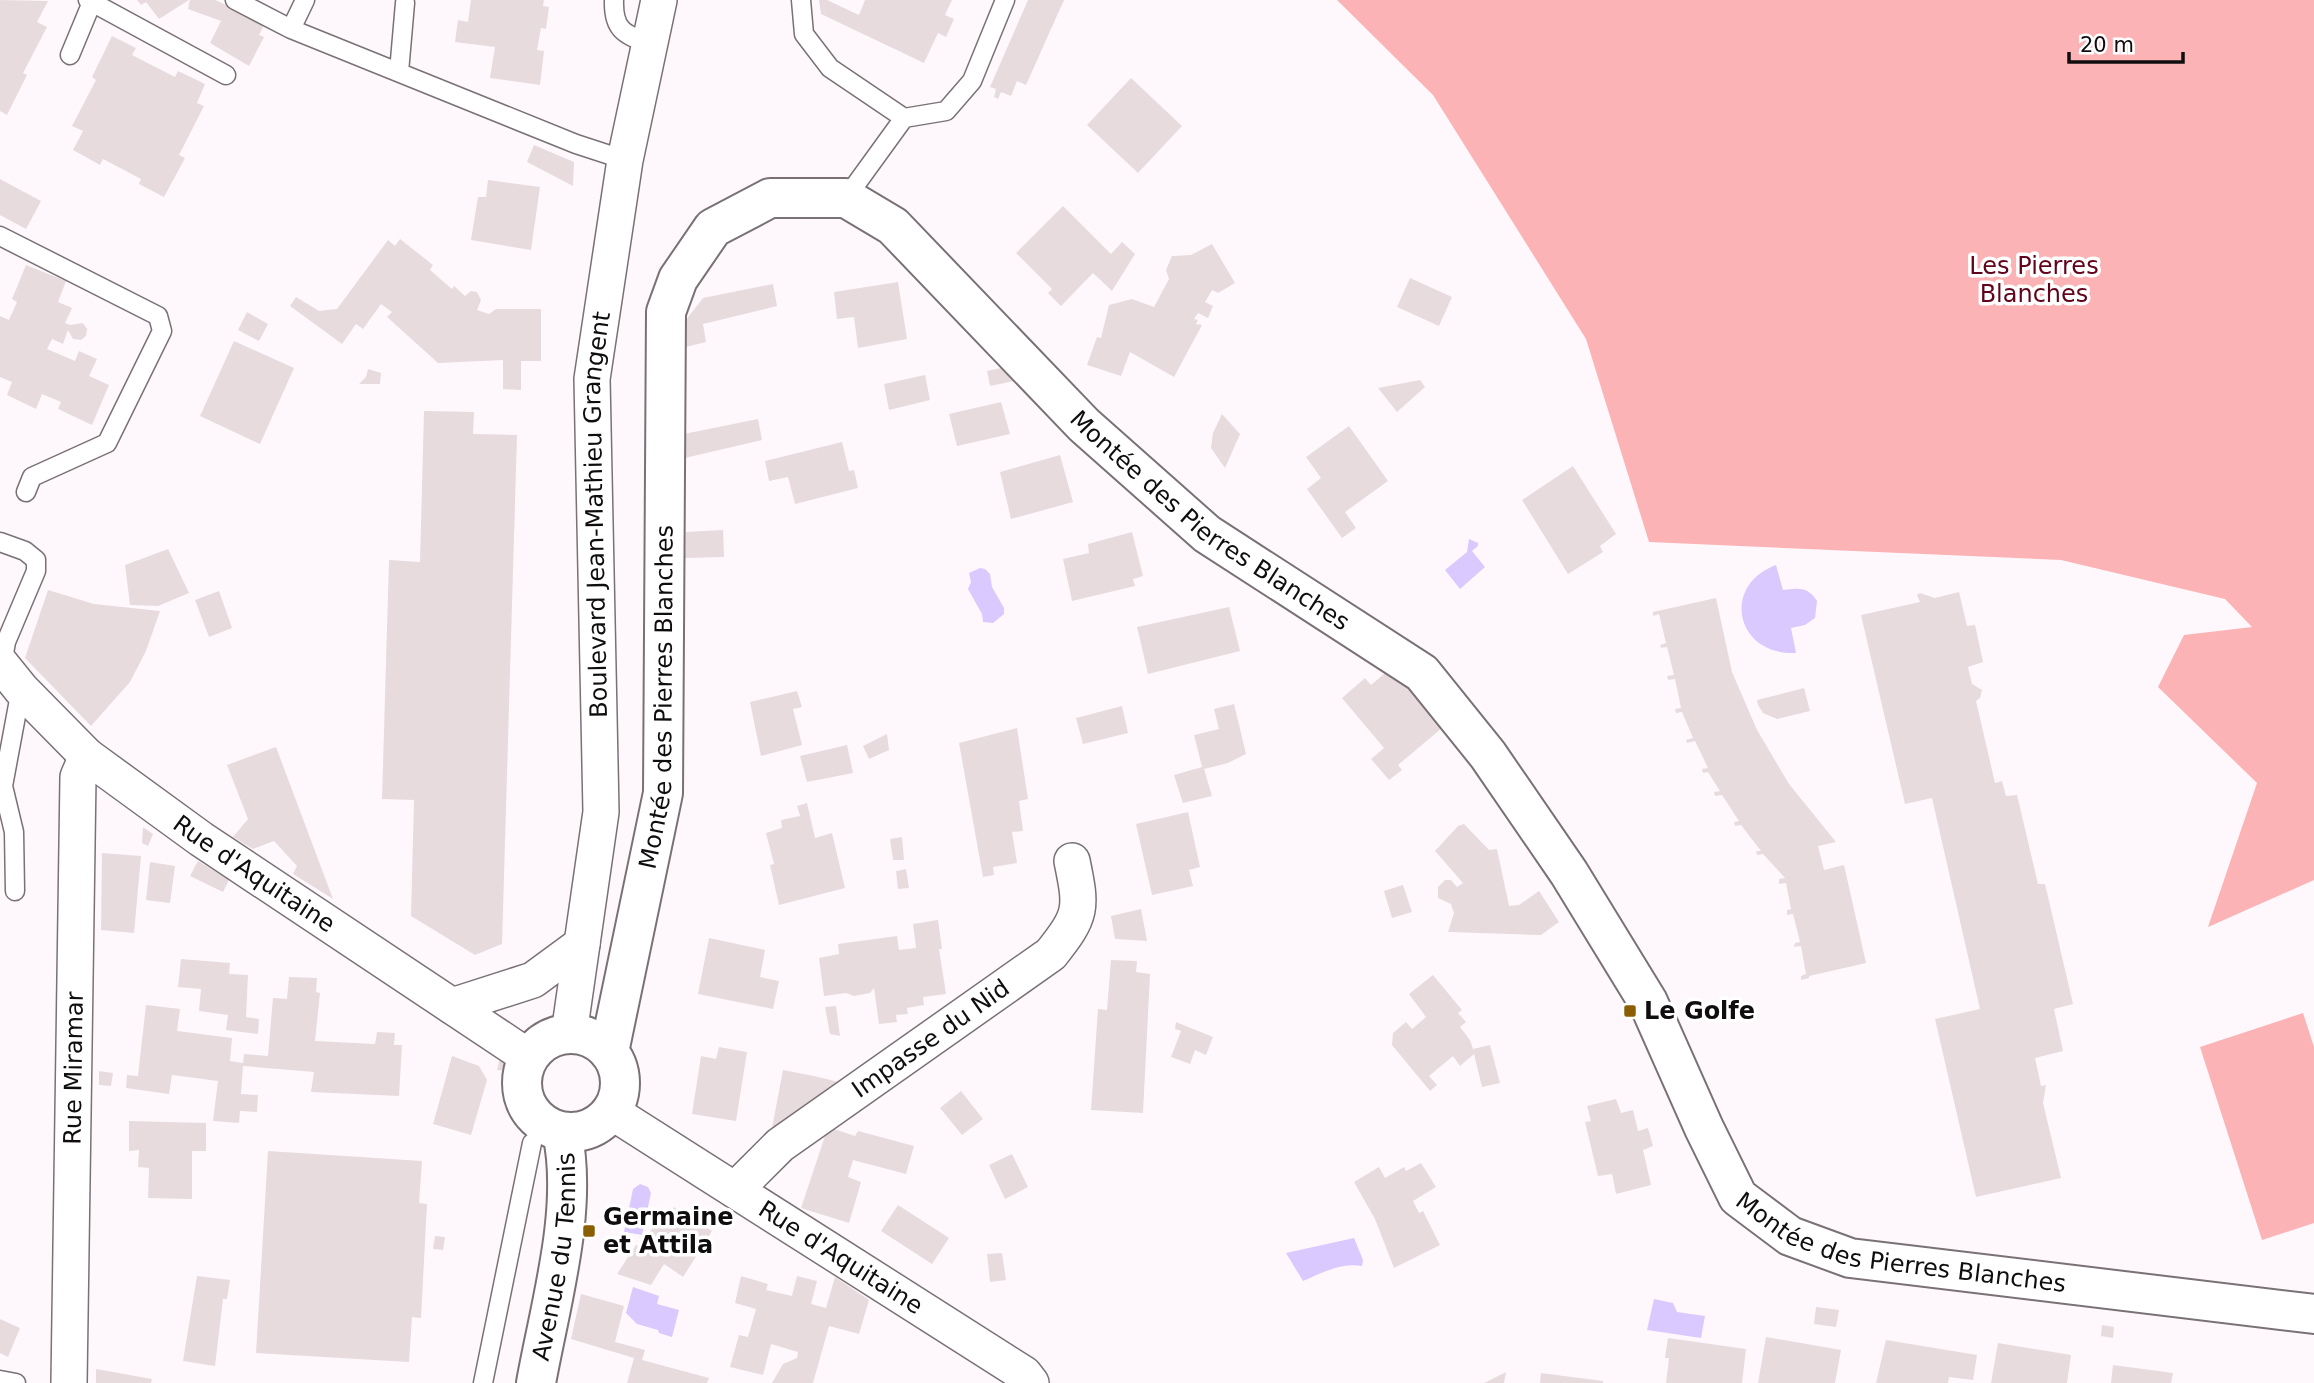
<svg xmlns="http://www.w3.org/2000/svg" width="2314" height="1383" font-family="'DejaVu Sans',sans-serif">
	<rect width="100%" height="100%" fill="#fef8fc"/>
	<path fill="#fbb3b5" d="M1337 0H2314V880L2208 927 2257 783 2158 687 2184 635 2252 627 2225 599 2061 560 1649 542 1586 339 1433 95Z
		M2303 1013 2314 1047V1223L2262 1240 2200 1047Z"/>
	<path fill="#d9c9fe" d="M1469 539 1478 543V546L1472 551 1485 567 1460 589 1445 570 1467 552Z
		M1776 565 1783 590C1798 588 1808 586 1817 601L1815 618 1805 625 1791 628 1796 653C1735 656 1721 585 1776 565Z
		M980 568 985 569 990 574 992 587 1004 608V614L993 623 983 622 982 614 968 589 971 582 969 573Z
		M640 1184 648 1187 651 1193 642 1235 624 1232 633 1189Z
		M1354 1238 1363 1260 1362 1266C1341 1262 1322 1273 1303 1281L1286 1253Z
		M633 1287 659 1296 657 1304 679 1310 672 1337 659 1333 658 1330 637 1324 626 1313Z
		M1654 1299 1673 1303 1677 1312 1705 1316 1701 1338 1647 1330Z"/>
	<path fill="#e7dbde" d="M0 0 48 1 37 22 47 27 23 73 27 75 7 115 0 111Z
		M137 0H189L159 19 146 2 141 5Z
		M190 0H215L265 23 259 35 264 37 249 66 210 43 221 21 188 9Z
		M471 0H544L543 6 549 7 546 29 541 28 537 50 544 51 540 85 490 78 495 47 455 42 458 20 468 22Z
		M819 0H827L859 15 865 0H952L945 15 954 19 946 37 938 33 924 63 821 14Z
		M1028 0H1064L1026 85 1017 81 1011 96 1001 92 998 99 994 97 996 89 990 87Z
		M112 36 136 48 132 55 175 77 178 71 205 84 197 103 204 106 179 155 185 158 164 197 139 184 141 179 103 159 100 165 73 150 83 131 72 126 96 80 92 77Z
		M1131 78 1182 126 1138 173 1087 125Z
		M534 145 574 162 573 186 527 162Z
		M0 179 41 201 26 229 0 215Z
		M488 180 540 187 531 250 471 240 478 197H486Z
		M1063 206 1111 254 1122 242 1135 254 1112 291 1093 273 1061 306 1048 293 1052 289 1016 253Z
		M400 239 433 265 430 270 452 289 454 286 465 296 471 291 477 292 481 300 477 310 489 314 496 309H541V361H521V390L503 389V360L438 363 387 317 392 312 381 304 363 329 356 324 342 344 290 306 296 297 319 311 337 309 388 240 395 246Z
		M1212 244 1235 283 1218 293 1212 290 1205 302 1213 306 1208 318 1198 313 1194 319 1198 320 1196 324 1202 325 1174 377 1130 352 1121 376 1087 365 1097 337 1101 338 1109 305 1132 299 1154 307 1169 279 1166 270 1172 256 1191 255Z
		M26 265 66 281 58 302 72 308 65 323 70 325 83 323 87 329 86 336 81 340 73 339 68 330 63 344 52 339 47 349 75 361 79 351 97 359 89 376 109 385 92 425 58 409 61 402 42 394 36 409 7 395 12 382 0 377V316L9 320 17 302 12 299Z
		M1410 278 1452 297 1439 326 1397 307Z
		M898 282 907 339 858 348 854 317 837 319 834 292Z
		M773 284 777 306 703 324 706 342 682 348V325L703 298Z
		M247 312 268 324 259 341 238 330Z
		M234 341 294 368 260 444 200 416Z
		M1006 367 1019 380 990 386 987 371Z
		M368 369 381 373 380 384H359L366 377Z
		M925 375 930 400 889 410 884 384Z
		M1420 380 1425 387 1397 412 1378 388Z
		M1001 402 1010 434 957 446 949 414Z
		M424 411 474 412 473 434 517 435 502 944 475 955 411 916 414 800 382 799 389 560 420 562Z
		M1222 414 1240 434 1225 468 1211 448 1213 433Z
		M758 419 762 440 685 458 684 434Z
		M1349 426 1388 481 1345 512 1356 528 1342 538 1307 489 1321 478 1306 457Z
		M842 442 849 471 854 470 858 488 795 504 788 477 769 481 765 461Z
		M1060 455 1073 502 1011 519 1000 472Z
		M1573 466 1616 534 1600 546 1603 552 1568 574 1522 500Z
		M723 530 724 557 685 558 686 532Z
		M1132 532 1143 576 1133 579 1135 586 1072 601 1063 559 1089 553 1088 544Z
		M168 549 189 593 158 606 130 605 125 565Z
		M48 590 94 604 160 611 146 651 130 682 91 726 25 658Z
		M219 591 232 628 209 637 195 600Z
		M1959 592 1967 626 1975 625 1983 662 1968 667 1972 684 1982 690 1980 698 1976 701 1995 783 2002 781 2006 796 2017 795 2038 884H2045L2073 1004 2054 1009 2063 1051 2035 1058 2041 1086 2046 1085 2043 1103 2061 1178 1976 1197 1935 1019 1980 1009 1932 798 1905 804 1861 615 1920 602 1917 595 1920 593 1935 598Z
		M1716 598 1732 672 1757 730 1789 784 1836 842 1818 846 1824 870 1844 865 1866 963 1809 976V978L1801 980V976L1806 974 1801 946 1794 947 1795 943 1800 942 1793 914 1787 915V910L1791 909 1786 883 1779 884V879L1785 878 1763 854 1757 855 1756 851H1761L1741 825 1735 826 1734 822 1739 821 1722 795 1715 796 1714 792 1720 791 1708 772 1703 773 1702 769 1708 768 1695 741 1687 743 1686 740 1693 738 1682 712 1676 713 1675 709 1681 708 1675 679 1668 680 1667 676 1674 675 1667 647 1661 648 1660 645 1666 643 1659 614 1653 616V612Z
		M1229 607 1240 651 1148 674 1137 627Z
		M1392 667 1442 728 1398 765 1402 770 1389 780 1371 759 1384 748 1342 698 1365 678 1371 685Z
		M1804 688 1810 711 1777 719 1763 713 1758 705 1757 700Z
		M797 691 802 707 793 709 802 745 761 756 750 702Z
		M1234 704 1246 754 1228 763 1204 769 1212 796 1183 803 1174 775 1202 767 1194 735 1219 729 1214 709Z
		M1122 706 1128 733 1083 744 1076 718Z
		M1017 728 1028 799 1019 801 1023 831 1012 832 1017 863 993 867 994 875 983 877 959 743Z
		M887 734 889 750 869 759 863 746Z
		M847 745 853 773 807 782 800 756Z
		M276 747 333 899 293 874 297 866 274 841 253 849 233 837 248 819 227 765Z
		M807 803 815 838 832 833 845 888 779 905 770 865 774 864 766 833 782 828 781 820 800 816 797 806Z
		M1188 812 1200 867 1189 870 1193 886 1152 895 1136 824Z
		M1464 824 1489 850 1497 849 1509 906 1519 905 1539 891 1559 922 1541 935 1448 932 1454 913 1451 904 1438 898V887L1445 880H1451L1457 887 1463 883 1435 851 1458 826Z
		M143 827 153 834 148 846 142 843Z
		M902 837 904 860H893L890 839Z
		M102 853 141 856 134 933 101 930Z
		M198 861 229 880 223 892 190 876Z
		M150 862 175 866 170 903 146 900Z
		M906 869 909 888 898 889 896 871Z
		M1403 885 1412 912 1392 918 1384 891Z
		M1141 909 1147 941 1115 939 1111 916Z
		M938 920 942 949H939L946 994 923 997 924 1005 907 1008 908 1014 896 1015 897 1022 879 1024 874 988 870 993 854 996 846 993 824 996 819 958 839 954 838 944 897 936 899 950 916 948 913 924Z
		M709 938 765 950 760 977 779 981 773 1009 698 994Z
		M181 959 230 963 229 974 248 975 246 1017 259 1019 258 1034 226 1030 228 1015 199 1011 201 989 178 987Z
		M1111 960 1137 961 1136 972 1150 974 1143 1113 1091 1110 1098 1009 1107 1010Z
		M1433 975 1462 1010 1458 1013 1466 1022 1460 1027 1470 1040 1473 1049 1490 1045 1500 1083 1482 1087 1474 1054 1460 1066 1453 1056 1429 1076 1437 1085 1430 1091 1392 1045 1393 1033 1406 1022 1412 1029 1426 1017 1409 994Z
		M289 977 317 978 316 992 320 993 315 1041 375 1044 377 1032 395 1033 394 1045H402L399 1096 311 1092 314 1072 243 1066 241 1094 258 1095 257 1112 240 1111 239 1123 213 1121 218 1081 172 1075 169 1094 126 1088 127 1075 138 1076 146 1005 180 1009 177 1031 232 1038 230 1061 243 1063 244 1054 268 1056 273 998 287 999Z
		M836 1006 840 1036 830 1034 825 1007Z
		M1176 1022 1213 1037 1206 1055 1195 1050 1190 1064 1171 1057 1181 1031 1175 1029Z
		M719 1047 747 1052 736 1121 692 1114 701 1056 716 1059Z
		M502 1050 512 1056 509 1071 497 1070Z
		M452 1056 479 1066 487 1080 471 1135 433 1124Z
		M783 1070 814 1076 851 1085 823 1108 772 1128Z
		M99 1071 113 1073 111 1086 99 1085Z
		M961 1091 983 1119 962 1135 940 1108Z
		M1616 1099 1621 1113 1633 1110 1638 1131 1648 1128 1653 1146 1643 1150 1651 1185 1616 1194 1612 1174 1598 1176 1585 1122 1591 1121 1587 1106Z
		M129 1121 206 1123V1151H192V1199L148 1198 149 1168 138 1167 139 1150 129 1151Z
		M828 1127 855 1136 858 1131 914 1146 906 1174 853 1160 848 1177 861 1182 849 1223 801 1208Z
		M268 1151 422 1161 419 1203 427 1204 421 1318 412 1317 409 1362 256 1353Z
		M1012 1154 1028 1187 1005 1199 989 1165Z
		M1421 1163 1436 1187 1413 1201 1419 1213 1423 1211 1440 1245 1394 1268 1375 1219 1354 1182 1379 1167 1385 1178 1404 1167 1406 1171Z
		M898 1205 949 1238 932 1264 881 1231Z
		M674 1207 712 1231 683 1277 664 1264 651 1285 617 1274 636 1245 640 1247 655 1224 661 1228Z
		M435 1236 445 1237 443 1250 433 1249Z
		M1002 1253 1006 1280 990 1282 987 1254Z
		M197 1276 230 1280 227 1299H223L215 1366 183 1361Z
		M741 1276 768 1284 766 1290 792 1296 797 1276 817 1281 811 1304 826 1308 835 1277 869 1300 859 1334 829 1326 813 1383H772L783 1364 797 1358 798 1352 771 1344 763 1375 730 1367 739 1335 748 1337 756 1309 735 1303Z
		M581 1294 624 1306 615 1342 645 1350 642 1360 709 1378 707 1383H627L634 1358 571 1339Z
		M1816 1307 1839 1310 1836 1327 1814 1324Z
		M0 1319 20 1328 8 1357 0 1353Z
		M2102 1325 2114 1327 2113 1338 2101 1336Z
		M1766 1337 1841 1350 1835 1383H1758Z
		M1668 1338 1746 1349 1742 1383H1666L1669 1358H1665Z
		M1886 1340 1977 1355 1973 1380 1949 1377 1948 1383H1876Z
		M1998 1343 2071 1355 2067 1383H1991Z
		M2113 1365 2173 1373 2171 1383H2111Z
		M96 1369 152 1379 151 1383H96Z
		M1506 1372 1504 1383H1484Z
		M1541 1373 1603 1381V1383H1540Z"/>
	<g fill="none" stroke-linecap="round" stroke-linejoin="round">
		<defs>
			<path id="lane" d="M88 0 226 75
				M235 0 291 29 576 144 625 160
				M614 0C613 30 624 34 649 44
				M801 0 804 34 830 68 904 118
				M291 29 305 0
				M70 55 92 2
				M399 72 405 3
				M846 198 904 118 946 111 972 81 1005 0
				M0 236 158 316 162 331 107 443 32 477 26 492
				M0 542 25 551 36 560V571L6 642 2 665
				M15 891 14 832 3 786 21 689
				M0 1380 16 1383
				M483 1383 532 1143"/>
			<g id="street">
				<path id="s1" d="M0 663 21 689 87 756 201 839 530 1058"/>
				<path d="M452 1006 533 980 582 944"/>
				<path id="s2" d="M569 1034 601 812 592 379 625 160 659 0"/>
				<path id="s3" d="M612 1112 1024 1374 1031 1383"/>
				<path id="s4" d="M735 1190 780 1145 1051 954C1082 915 1082 909 1072 861"/>
				<path id="s5" d="M69 1383 78 777 87 756"/>
			</g>
			<g id="secondary">
				<circle cx="571" cy="1083" r="49"/>
				<path id="s6" d="M609 1052 663 793 666 312 678 279 713 228 770 198H846L893 226 1084 425 1207 534 1422 673 1488 755 1569 873 1648 1002 1704 1128 1738 1197 1790 1236 1850 1258 2314 1314"/>
				<path id="s7" d="M536 1383C550 1305 579 1209 562 1132"/>
			</g>
		</defs>
		<use href="#lane" stroke="#7a7177" stroke-width="21"/>
		<use href="#street" stroke="#7a7177" stroke-width="38"/>
		<use href="#secondary" stroke="#7a7177" stroke-width="42"/>
		<use href="#lane" stroke="#fff" stroke-width="18"/>
		<use href="#street" stroke="#fff" stroke-width="35"/>
		<use href="#secondary" stroke="#fff" stroke-width="38"/>
	</g>
	<g fill="#8c5e04" stroke="#fff" stroke-width="2.5">
		<rect x="1623" y="1004" width="14" height="14" rx="3.5"/>
		<rect x="582" y="1224" width="14" height="14" rx="3.5"/>
	</g>
	<g text-anchor="middle" stroke-width="7" stroke-linejoin="round" paint-order="stroke">
		<g font-size="24" fill="#61031a" stroke="#fff">
			<text x="2034" y="274">Les Pierres<tspan x="2034" dy="28">Blanches</tspan></text>
		</g>
		<g font-size="24" fill="#100d0f" stroke="#fff">
			<text dy="8" stroke="none"><textPath href="#s2" startOffset="522">Boulevard Jean-Mathieu Grangent</textPath></text>
			<text dy="8" stroke="none"><textPath href="#s6" startOffset="1472">Montée des Pierres Blanches</textPath></text>
			<text dy="8" stroke="none"><textPath href="#s6" startOffset="360">Montée des Pierres Blanches</textPath></text>
			<text dy="8" stroke="none"><textPath href="#s1" startOffset="332">Rue d'Aquitaine</textPath></text>
			<text dy="8" stroke="none"><textPath href="#s4" startOffset="248">Impasse du Nid</textPath></text>
			<text dy="8" stroke="none"><textPath href="#s5" startOffset="315">Rue Miramar</textPath></text>
			<text dy="8" stroke="none"><textPath href="#s6" startOffset="2522">Montée des Pierres Blanches</textPath></text>
			<text dy="8" stroke="none"><textPath href="#s7" startOffset="128">Avenue du Tennis</textPath></text>
			<text dy="8" stroke="none"><textPath href="#s3" startOffset="271">Rue d'Aquitaine</textPath></text>
		</g>
		<g font-size="24" font-weight="bold" fill="#100d0f" stroke="#fff" text-anchor="start">
			<text x="1644" y="1019">Le Golfe</text>
			<text x="603" y="1225">Germaine<tspan x="603" dy="28">et Attila</tspan></text>
		</g>
	</g>
	<path d="M2069 52v10h114v-10" fill="none" stroke="#100d0f" stroke-width="3.5"/>
	<text x="2080" y="52" font-size="21" fill="#100d0f" stroke="#ffffff" stroke-width="5" paint-order="stroke">20 m</text>
</svg>
